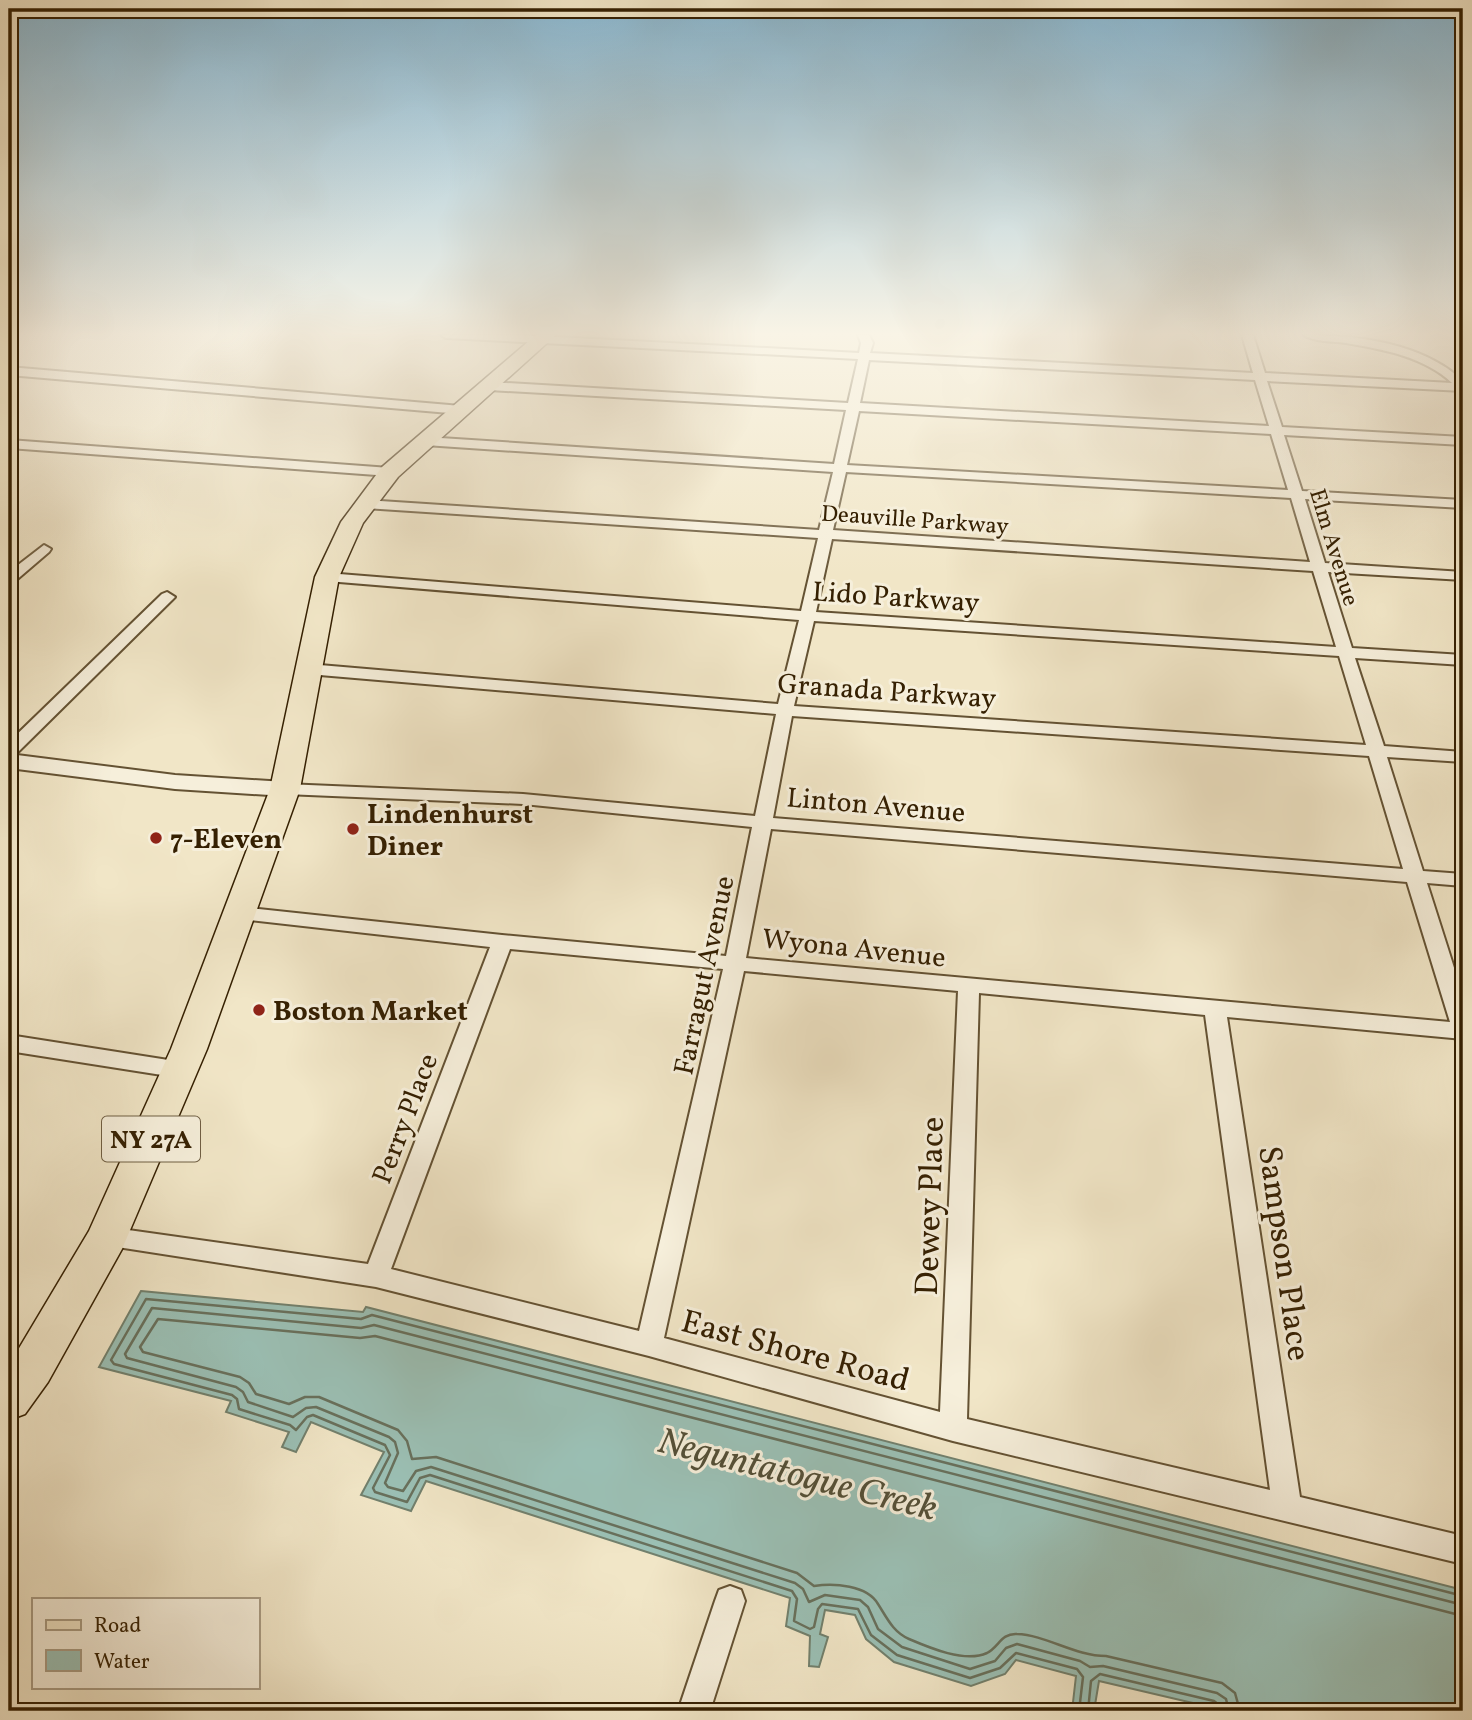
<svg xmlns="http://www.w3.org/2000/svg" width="1472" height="1720" font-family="Vollkorn,serif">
	<rect width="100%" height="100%" fill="#f1e6c7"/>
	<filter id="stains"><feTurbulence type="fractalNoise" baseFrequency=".00286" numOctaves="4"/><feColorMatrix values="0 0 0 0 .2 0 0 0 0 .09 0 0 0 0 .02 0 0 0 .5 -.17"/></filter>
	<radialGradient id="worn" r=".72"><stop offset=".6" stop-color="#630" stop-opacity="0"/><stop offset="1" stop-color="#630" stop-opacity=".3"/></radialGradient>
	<path fill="#9bc0b5" stroke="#72806d" stroke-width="2" d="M141 1291 363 1312 366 1307 1463 1590V1711H1227L1099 1681 1094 1711H1072L1076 1676 1016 1660 1005 1674 971 1686 894 1662 866 1639 855 1615 825 1610 820 1634 828 1637 819 1667 809 1666 810 1636 786 1626 790 1598 426 1481 411 1511 361 1495 384 1452 311 1422 296 1452 282 1447 289 1432 226 1412 231 1401 99 1367Z"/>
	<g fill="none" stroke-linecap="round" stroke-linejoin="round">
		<path stroke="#68705c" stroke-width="2.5" d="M1079 1711 1083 1677 1077 1669 1016 1653 1000 1668 970 1678 897 1655 871 1635 858 1609 822 1604 818 1609 814 1627 810 1629 794 1621 797 1599 792 1591 430 1475 420 1478 407 1502 375 1492 373 1488 390 1455 385 1445 313 1415 307 1417 296 1430 290 1425 239 1409 237 1399 232 1395 114 1364 111 1360 146 1299 361 1319 372 1315 1463 1596
			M1088 1711 1091 1681 1100 1674 1214 1701 1219 1705 1220 1711
			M1229 1711 1226 1699 1217 1693 1103 1666 1090 1667 1080 1661 1017 1644 1006 1648 995 1661 970 1669 902 1647 878 1629 868 1607 860 1600 825 1595 809 1602 803 1589 795 1583 431 1467 416 1471 403 1491 388 1487 385 1483 398 1453 395 1442 389 1437 316 1407 306 1408 293 1417 248 1402 243 1392 236 1387 127 1358 125 1354 152 1308 361 1328 374 1325 1463 1605
			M1240 1711 1235 1693 1222 1683 1106 1656C1075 1656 1046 1635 1017 1634 1001 1633 999 1647 987 1653 965 1663 930 1648 909 1639 893 1632 887 1618 878 1604 867 1585 834 1583 814 1586L797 1573 436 1457 412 1459 407 1441 398 1430 319 1397H305L289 1404 256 1394 249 1383 240 1377 143 1352 140 1347 158 1319 360 1338 375 1336 1463 1616"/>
		<path stroke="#72806d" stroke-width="9" d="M9 1344H12"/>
		<defs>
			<path id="minor" d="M441 335H520L859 353 861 343 858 335H869L873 343 870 353 1253 373 1242 335H1253L1265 373 1452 383C1425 357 1382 349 1346 343 1333 341 1314 342 1304 335 1357 335 1423 343 1463 381V391L1267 381 1282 427 1463 437V445L1284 435 1302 491 1463 500V508L1305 499 1325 563 1463 572V580L1328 572 1352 648 1463 655V665L1355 658 1384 746 1463 752V762L1387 757 1423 871 1463 874V886L1427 883 1463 996V1039L1227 1017 1300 1497 1463 1536V1564L953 1441 649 1356 376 1287 98 1244 94 1237 98 1230 107 1227 368 1264 490 947 240 919 233 918 230 913 233 908 240 907 502 935 726 956 752 827 523 804 285 794 276 789 285 784 523 794 755 816 776 714 308 674 300 669 308 664 778 704 799 620 327 581 320 577 327 573 801 611 818 538 365 508 358 504 365 500 819 530 833 472 425 445 419 441 425 437 834 464 846 410 489 390 483 386 489 382 848 403 858 359 446 338ZM869 360 1255 380 1269 426 860 403ZM859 411 1271 434 1288 490 847 465ZM846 472 1291 498 1310 562 833 530ZM832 539 1313 571 1336 647 816 612ZM814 621 1339 656 1366 745 794 706ZM792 716 1369 756 1403 869 773 818ZM771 829 1407 882 1450 1022 746 958ZM510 949 723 969 639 1331 391 1269ZM744 971 958 991 940 1412 664 1338ZM979 993 1205 1015 1270 1490 967 1419Z
				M9 367 461 406 467 410 461 414 9 375Z
				M9 440 390 468 397 472 390 476 9 448Z
				M44 545 51 549 49 552 14 582 9 583V572Z
				M167 592 175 597 172 600 15 755 9 756V742L162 594Z
				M9 1035 181 1062 189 1064 192 1070 189 1076 181 1078 9 1051Z
				M730 1586 741 1590 745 1601 710 1711H678L715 1601 719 1590Z"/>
			<path id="tertiary" d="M9 754 175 775 285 782 293 784 297 789 293 794 285 796 175 789 9 768Z"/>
			<path id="primary" d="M536 335H556L398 477 363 523 339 577 300 789 207 1049 122 1249 48 1382 25 1414 9 1420V1365L89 1231 171 1049 270 789 315 577 341 522 382 467Z"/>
		</defs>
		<use href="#minor" stroke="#645233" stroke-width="4"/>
		<use href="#tertiary" stroke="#645233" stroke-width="4"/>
		<use href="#primary" stroke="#352002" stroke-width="3"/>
		<use href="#minor" fill="#f6efdb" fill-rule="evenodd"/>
		<use href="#tertiary" fill="#f6efdb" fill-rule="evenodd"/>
		<use href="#primary" fill="#f1e6c7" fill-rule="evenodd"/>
	</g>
	<linearGradient id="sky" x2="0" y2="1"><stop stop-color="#89b9d4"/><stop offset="0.58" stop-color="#f9f4e6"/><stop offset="1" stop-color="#f9f4e6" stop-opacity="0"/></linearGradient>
	<rect width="1472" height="576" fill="url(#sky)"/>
	<g fill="#8f2418" stroke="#f6efdb" stroke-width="2.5">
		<circle cx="353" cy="829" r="7"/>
		<circle cx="156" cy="838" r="7"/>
		<circle cx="259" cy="1010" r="7"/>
	</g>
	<g text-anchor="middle" stroke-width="6" stroke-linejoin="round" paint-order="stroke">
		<g font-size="23" fill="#352002" stroke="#f6efdb">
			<text transform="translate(915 519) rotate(4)" y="8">Deauville Parkway</text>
			<text transform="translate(1335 547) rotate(73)" y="8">Elm Avenue</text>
		</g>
		<rect fill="#f6efdb" stroke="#6f5e43" stroke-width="2" x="102" y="1116.5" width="98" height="45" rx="5"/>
		<g font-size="26" font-weight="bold" fill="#352002">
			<text x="151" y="1148">NY 27A</text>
		</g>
		<g font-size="28" fill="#352002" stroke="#f6efdb">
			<text transform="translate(896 596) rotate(4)" y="10">Lido Parkway</text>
			<text transform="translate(887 690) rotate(4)" y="10">Granada Parkway</text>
			<text transform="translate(876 804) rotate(5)" y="10">Linton Avenue</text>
			<text transform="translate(854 947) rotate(6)" y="10">Wyona Avenue</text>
			<text transform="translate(703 975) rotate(-78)" y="10">Farragut Avenue</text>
			<text transform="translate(404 1118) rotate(-69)" y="10">Perry Place</text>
		</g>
		<g font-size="28" font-weight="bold" fill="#352002" stroke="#f6efdb" text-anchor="start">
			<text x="367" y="823">Lindenhurst<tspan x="367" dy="32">Diner</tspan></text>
			<text x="170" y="848">7-Eleven</text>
			<text x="273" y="1020">Boston Market</text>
		</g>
		<g font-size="33" fill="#352002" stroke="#f6efdb">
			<text transform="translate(928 1206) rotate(-88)" y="12">Dewey Place</text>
			<text transform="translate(1286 1253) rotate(82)" y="12">Sampson Place</text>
			<text transform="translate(796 1349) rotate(15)" y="12">East Shore Road</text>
		</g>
		<g font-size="37" font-style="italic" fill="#545038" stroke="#f6efdb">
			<text transform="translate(798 1473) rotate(14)" y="13">Neguntatogue Creek</text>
		</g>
	</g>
	<rect width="1472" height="1720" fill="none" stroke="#f1e6c7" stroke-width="35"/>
	<rect x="10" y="10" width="1451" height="1699" fill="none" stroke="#352002" stroke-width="3.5"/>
	<rect x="18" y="18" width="1437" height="1685" fill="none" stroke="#352002" stroke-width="2"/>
	<rect x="32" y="1598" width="228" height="91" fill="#f6efdb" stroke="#a99c84" stroke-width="2"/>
	<rect x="46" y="1620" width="35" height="10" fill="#f1e6c7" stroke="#a99c84" stroke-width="2"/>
	<text x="94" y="1632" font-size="21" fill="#352002">Road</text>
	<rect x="46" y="1650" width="35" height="21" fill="#9bc0b5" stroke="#a99c84" stroke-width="2"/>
	<text x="94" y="1668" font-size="21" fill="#352002">Water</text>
	<rect width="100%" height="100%" filter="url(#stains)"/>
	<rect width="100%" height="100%" fill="url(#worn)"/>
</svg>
